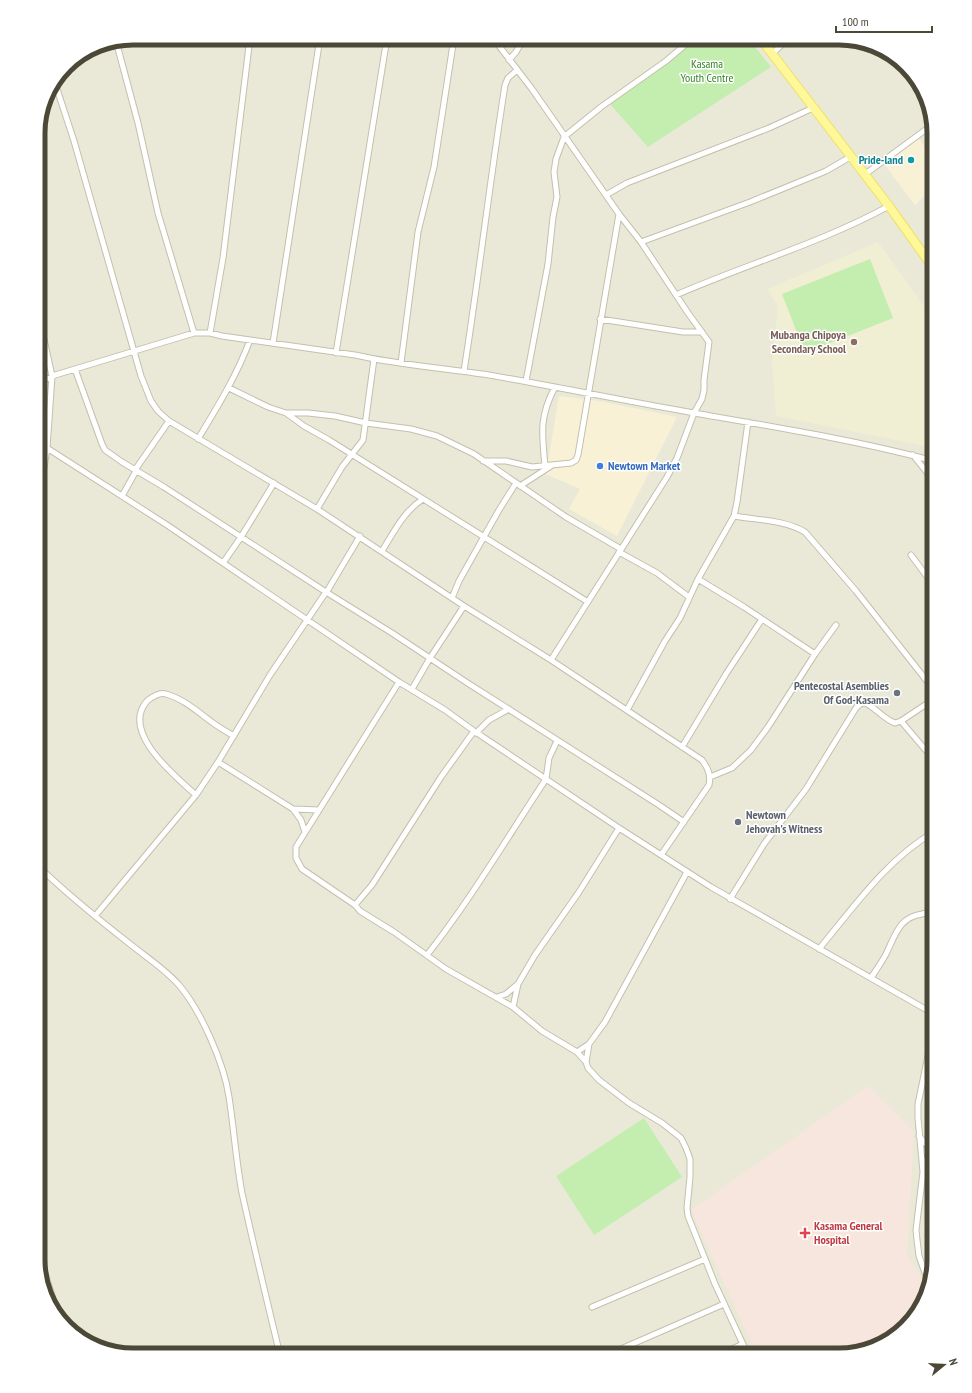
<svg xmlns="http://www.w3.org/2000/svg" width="972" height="1393" font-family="'PT Sans Narrow',sans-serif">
	<rect width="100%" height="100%" fill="#f6f5ea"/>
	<path fill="#eae9d8" d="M133 38H845L887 51 921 85 934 133V1260L921 1308 887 1342 839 1355H127L85 1342 51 1308 38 1260V127L45 97 66 66 97 45Z"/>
	<path fill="#f9f1d5" d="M919 139 934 159V186L915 205 884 164Z
		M559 396 599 401 677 417 617 536 569 509 580 489 546 474Z"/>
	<path fill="#f0eed3" d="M878 242 934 320V448L776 416 772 364 778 307 767 289Z"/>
	<path fill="#f7e6dd" d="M868 1086 914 1131 907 1256 927 1285 921 1308 887 1342 839 1355H757L691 1210Z"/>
	<path fill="#c4edb0" d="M699 38H748L771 67 648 147 610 104Z
		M870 259 893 318 805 353 782 294Z
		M644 1118 682 1177 594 1235 556 1176Z"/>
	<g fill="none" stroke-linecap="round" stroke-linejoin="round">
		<defs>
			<path id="minor" d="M116 41 138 123 158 213 194 333
				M772 54 789 38
				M509 60 516 52 524 38
				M55 83 74 141 141 376 151 401 158 411 169 421 317 509 464 606 551 660 702 760C708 768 711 775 709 785L661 855
				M864 175 932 125
				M606 195 627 183 769 128 813 108
				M641 242 750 202 826 171 850 157
				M676 295C747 264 821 243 889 206
				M38 312 52 376
				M600 319 683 332H702
				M210 333 223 258 250 38
				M273 343 320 38
				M336 353 387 38
				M38 356 49 363
				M401 363 418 232 434 167 454 38
				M75 369 102 444 105 450 122 462 164 487 326 592 392 633 466 682 659 805 684 822
				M464 371C479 276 490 180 505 85L508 78 517 70
				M38 380 52 378
				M526 381 548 264 553 217 557 197 554 172 556 159 564 137 601 107 666 61 693 38
				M229 388 268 407 286 413 304 426 329 440 588 602
				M287 413H308L335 416 366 423 411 429 437 436 474 454 566 517 621 549
				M198 439C218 406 237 375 250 340
				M47 448 167 525 399 682 445 710 474 731 619 828 711 887 934 1014
				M913 455 934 481
				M483 461H506L532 467 571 463 576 460 578 455 619 214 532 89 493 38
				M545 466C542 434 539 417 555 387
				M135 470 169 421
				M520 486 551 466
				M122 496 136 471
				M38 507 47 448 52 376 194 333H210L222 336 355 355C399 365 444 368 489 375 558 387 626 401 694 413 775 427 855 440 934 461
				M317 509 342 467 363 440 374 359
				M734 516C757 520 785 520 805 532L856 591 934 690
				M382 551C394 532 403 512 423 499
				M619 552 657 573 689 597
				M911 555 934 586
				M223 563 241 537 274 483
				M698 579 744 607 815 654
				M326 593 360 536
				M452 598 459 581 499 510 516 483
				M551 660 667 477 677 458 694 413 702 399 704 390V380L709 342 688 313 641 242 619 214
				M399 682 296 847V858L302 869 355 905 372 885 441 777 474 731
				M412 689 430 658 464 606
				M627 710 665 641 680 618 698 579 734 516 737 502 748 422
				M901 721 934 760
				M476 733 489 720 509 709
				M682 747 726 674 762 619
				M218 762 293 809 301 820 305 832
				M710 777 732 768 751 750 768 727 815 654 836 625
				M196 795C175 776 120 732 147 701 152 697 160 692 166 694 184 699 198 712 213 723 220 728 227 732 234 736
				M293 809 319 810
				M38 866C67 894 98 919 130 944 146 957 165 969 179 985 201 1011 224 1063 229 1097 234 1129 236 1161 242 1193 254 1247 267 1301 280 1355
				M730 899 764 844 806 789 856 708C858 706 860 703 864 703 871 703 884 720 895 723L901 721 934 699
				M355 905 360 911 394 932 446 969 513 1007 542 1031 577 1052 586 1062 588 1068 599 1080 629 1103 662 1123 681 1138 686 1148 690 1159V1177L687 1208 688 1216 715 1284 748 1355
				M95 916 196 795 218 762 270 675 326 592
				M819 949C853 908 887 859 934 832
				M427 955C471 899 507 838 546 779L549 758 557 741
				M871 978C876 970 882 962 886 954 895 936 899 917 922 914 926 913 930 912 934 913
				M497 997 506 994 518 984 535 955 579 892 619 828
				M513 1007 518 984
				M577 1052 589 1044 605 1022 687 872
				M586 1062 589 1044
				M919 1136 934 1153
				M923 1169 934 1141
				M38 1252 58 1314
				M928 1281 919 1256 917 1240 916 1230 923 1172 918 1118V1104L934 1027
				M592 1307 705 1259
				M607 1355 724 1304
				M719 1355 743 1344"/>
			<path id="primary" d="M760 38 889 206 934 269"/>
		</defs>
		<use href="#minor" stroke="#c3c0ac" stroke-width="7"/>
		<use href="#primary" stroke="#ede161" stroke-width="10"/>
		<use href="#minor" stroke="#fff" stroke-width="5"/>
		<use href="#primary" stroke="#fff89a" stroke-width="8"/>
	</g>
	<circle fill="#0f9aa8" stroke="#fff" stroke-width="1.5" cx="911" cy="160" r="4"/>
	<circle fill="#8d6e63" stroke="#fff" stroke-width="1.5" cx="854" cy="342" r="4"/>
	<circle fill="#3f7fe0" stroke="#fff" stroke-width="1.5" cx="600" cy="466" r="4"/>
	<g fill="#6b7280" stroke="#fff" stroke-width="1.5">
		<circle cx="897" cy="693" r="4"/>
		<circle cx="738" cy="822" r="4"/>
	</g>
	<path fill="#e0444e" stroke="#fff" stroke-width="1.5" d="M803 1227h4v4h4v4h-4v4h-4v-4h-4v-4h4z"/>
	<g text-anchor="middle" stroke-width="3" stroke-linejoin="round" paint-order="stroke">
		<g font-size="12" fill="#348325" stroke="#fff">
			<text x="707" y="68">Kasama<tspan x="707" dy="14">Youth Centre</tspan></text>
		</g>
		<g font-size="12" font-weight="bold" fill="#0d838f" stroke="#fff" text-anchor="end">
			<text x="903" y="164">Pride-land</text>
		</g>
		<g font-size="12" font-weight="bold" fill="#785e54" stroke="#fff" text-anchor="end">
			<text x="846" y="339">Mubanga Chipoya<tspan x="846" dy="14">Secondary School</tspan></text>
		</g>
		<g font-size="12" font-weight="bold" fill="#366cbe" stroke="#fff" text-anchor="start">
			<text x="608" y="470">Newtown Market</text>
		</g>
		<g font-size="12" font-weight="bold" fill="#5b616d" stroke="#fff" text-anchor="end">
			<text x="889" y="690">Pentecostal Asemblies<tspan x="889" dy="14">Of God-Kasama</tspan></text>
			<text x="746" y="819" text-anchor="start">Newtown<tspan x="746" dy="14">Jehovah's Witness</tspan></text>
		</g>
		<g font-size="12" font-weight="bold" fill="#be3a42" stroke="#fff" text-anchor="start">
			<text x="814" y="1230">Kasama General<tspan x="814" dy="14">Hospital</tspan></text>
		</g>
	</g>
	<path d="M0 0H972V1393H0ZM133 45H839A88 88 0 0 1 927 133V1260A88 88 0 0 1 839 1348H133A88 88 0 0 1 45 1260V133A88 88 0 0 1 133 45Z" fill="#fff" fill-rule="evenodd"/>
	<path fill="none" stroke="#4b4837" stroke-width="5" d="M133 45H839A88 88 0 0 1 927 133V1260A88 88 0 0 1 839 1348H133A88 88 0 0 1 45 1260V133A88 88 0 0 1 133 45Z"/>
	<g transform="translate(944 1365) rotate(72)" stroke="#ffffff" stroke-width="3" paint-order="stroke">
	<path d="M0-3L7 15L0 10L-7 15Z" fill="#4b4837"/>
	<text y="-6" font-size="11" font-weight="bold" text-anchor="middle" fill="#4b4837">N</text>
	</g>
	<path d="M836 26v6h96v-6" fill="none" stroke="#4b4837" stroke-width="2"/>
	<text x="842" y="26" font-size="12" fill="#4b4837" stroke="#ffffff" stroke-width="3" paint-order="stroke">100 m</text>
</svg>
